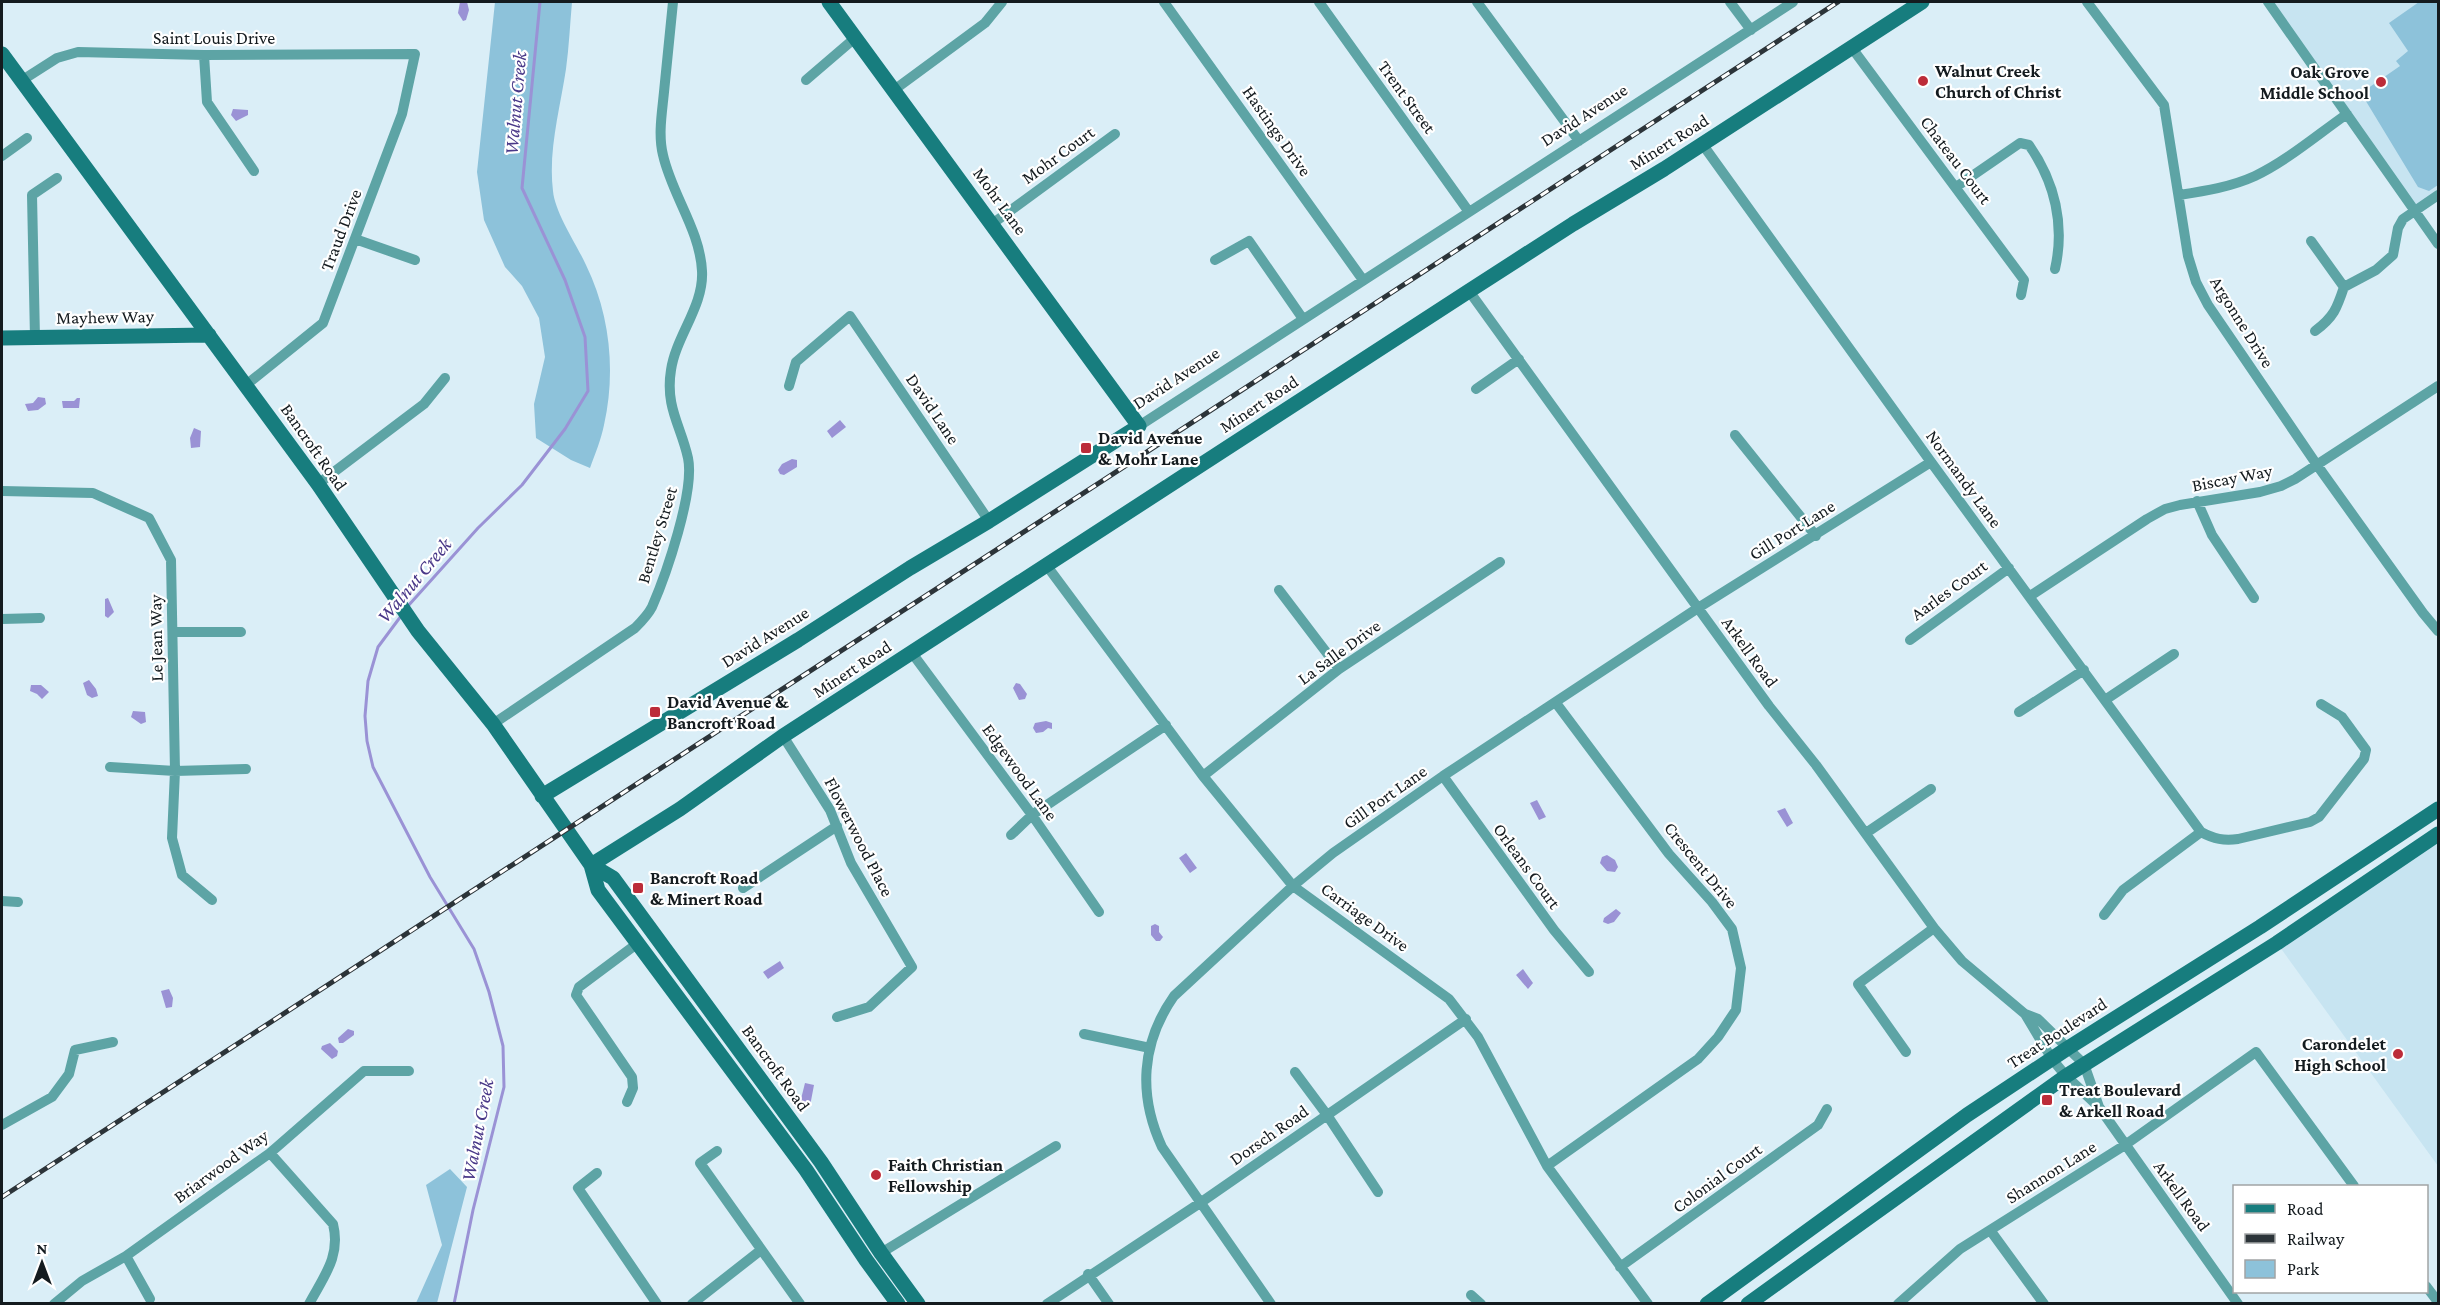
<svg xmlns="http://www.w3.org/2000/svg" width="2440" height="1305" font-family="'Crimson Pro',serif">
	<rect width="100%" height="100%" fill="#daeef7"/>
	<path fill="#c7e4f1" d="M2268 2H2438V195L2413 211Z
		M2438 834V1166L2277 943Z"/>
	<path fill="#8dc2da" d="M495 2H572C570 24 569 47 566 69 560 109 548 151 553 191 555 213 577 245 586 265 610 314 616 372 604 425 601 440 595 454 590 468L571 460 536 438 534 404 545 357 539 318 522 286 505 267 484 220 477 172Z
		M2419 2H2438V185L2429 191 2418 187 2361 93 2400 66 2396 61 2408 51 2389 23Z
		M450 1169 467 1187 437 1303H416L442 1245 426 1185Z"/>
	<path fill="#9a92d5" d="M460 2H467L469 10 466 20 463 21 458 13Z
		M233 109 248 110V115L236 121 231 115Z
		M38 397 45 398 46 404 38 410 28 411 25 404 33 403Z
		M77 398H80L79 408H63L62 401H74Z
		M840 420 846 427 832 438 827 431Z
		M194 428 201 431 200 447 191 448 190 438Z
		M792 459 797 460V467L784 475 780 474 778 470 782 464Z
		M108 598 114 612 108 618 105 616V599Z
		M89 680 96 689 98 696 92 698 87 695 83 683Z
		M1016 683 1020 684 1027 694 1025 699 1019 700 1013 688Z
		M31 685H41L49 692 42 699 37 694 30 691Z
		M133 711 145 712 146 722 141 724 131 717Z
		M1046 721 1052 723V729L1048 728 1043 732 1036 733 1033 728 1035 723Z
		M1537 800 1546 817 1539 820 1530 803Z
		M1785 808 1793 823 1787 827 1777 811Z
		M1186 853 1197 868 1190 873 1179 858Z
		M1607 855 1615 860 1618 867 1615 872 1607 871 1600 863 1602 857Z
		M1616 909 1621 913 1614 922 1608 924 1603 922 1604 918Z
		M1155 924 1159 926V932L1163 937 1160 941H1156L1151 935V926Z
		M780 961 784 968 768 979 763 972Z
		M1523 969 1533 983 1528 989 1516 975Z
		M169 989 173 998 172 1007 166 1008 161 991Z
		M348 1029 354 1031V1035L343 1043H339L338 1038Z
		M330 1043 338 1051 337 1056 332 1059 321 1049 322 1046Z
		M805 1083 814 1085 810 1106 800 1103Z"/>
	<g fill="none" stroke-linecap="round" stroke-linejoin="round">
		<path stroke="#9a92d5" stroke-width="3" d="M408 606 478 528 522 485 565 429 588 391 585 337 565 280 522 188 540 2
			M401 616 378 647 368 681 365 716 367 741 373 767 430 877 474 949 489 992 503 1046 504 1087 473 1210 454 1304"/>
		<path stroke="#5da4a5" stroke-width="10" d="M1164 2 1363 280
			M1319 2 1469 212
			M1477 2 1579 141
			M1730 2 1751 30
			M2087 2 2164 105 2188 256 2196 282 2208 305 2317 465 2423 613 2438 631
			M2268 2 2438 244
			M1852 48 2024 280 2021 295
			M204 55 207 102 254 171
			M806 80 855 38
			M21 81 57 58 78 52 204 55 415 54 402 114 323 323 246 385
			M894 90 985 23 1002 2
			M1703 145 1931 462 2201 832C2214 839 2224 841 2238 839L2310 822 2319 817 2364 759 2366 750 2342 717 2321 704
			M2 156 27 138
			M1956 187 2020 143 2029 145C2055 182 2065 225 2055 269
			M2179 195C2205 191 2231 187 2255 176 2288 160 2317 135 2347 114
			M992 224 1115 134
			M355 239 415 260
			M2311 241 2344 287
			M1215 260 1249 241 1303 319
			M1469 291 1698 608 1769 706 1816 765 1934 928 1962 961 2025 1014
			M2315 331C2334 317 2337 308 2344 287L2376 270 2393 255 2398 228 2403 219 2438 195
			M35 338 32 195 57 178
			M789 386 796 362 850 316 989 521
			M1476 389 1519 359
			M1139 426 1793 2
			M1735 435 1816 536
			M318 484 424 404 445 378
			M2 491 93 493 149 518 171 560 175 771 172 838 182 875 212 900
			M2197 501 2212 535 2254 598
			M1047 566 1203 776 1293 886 1449 999 1478 1037 1547 1166 1648 1304
			M1279 590 1339 669
			M2030 596 2147 519 2165 509 2180 505 2260 492 2281 486 2295 479 2438 386
			M2 619 40 618
			M173 632H241
			M1910 640 2009 568
			M912 653 1032 815 1099 912
			M2105 700 2174 654
			M2019 712 2084 670
			M493 724 635 628C641 622 648 615 652 607 666 575 695 491 688 458 681 426 665 407 671 370 676 336 704 306 702 271 700 230 672 195 663 155 658 135 662 113 664 92 667 62 670 32 673 2
			M783 736 830 810 851 863 912 967 869 1007 837 1017
			M110 767 175 771 246 769
			M1203 776 1339 669 1500 562
			M1443 776 1554 930 1589 972
			M1866 833 1931 789
			M1011 835 1032 815 1166 725
			M743 888 837 826
			M2 901 18 902
			M2104 915 2123 890 2201 832
			M1084 1034 1150 1048
			M1906 1052 1858 984 1934 928
			M1295 1072 1327 1115 1378 1192
			M627 1102 633 1088 632 1077 576 995 579 987 638 943
			M2099 1107 2084 1064 2038 1019 2025 1014 2052 1059 2066 1076 2099 1107 2238 1304
			M2 1125 52 1097 69 1074 75 1050 113 1042
			M717 1151 700 1163 800 1304
			M270 1153 333 1224C341 1256 324 1276 309 1304
			M1547 1166 1698 1059 1718 1037 1736 1010 1741 968 1732 929 1712 902 1669 854 1556 703
			M597 1173 578 1188 657 1304
			M1990 1230 2044 1304
			M881 1253 1056 1146
			M126 1256 150 1299
			M1620 1267 1818 1125 1827 1109
			M1088 1274 1109 1304
			M2426 1286 2438 1302
			M1471 1295 1481 1304
			M54 1304 82 1281 126 1256 270 1153 364 1071H409
			M692 1304 761 1250
			M1047 1304 1200 1203 1466 1019
			M1271 1304 1162 1147C1138 1095 1141 1043 1174 996L1293 886 1333 853 1443 776 1698 608 1931 462
			M1898 1304 1960 1249 2125 1145 2256 1052 2354 1186"/>
		<path stroke="#177d7e" stroke-width="15" d="M2 54 318 484 418 631 493 724 591 865 598 890 806 1170 866 1260 898 1304
			M2 338 209 335
			M542 796 798 640 910 568 989 521 1139 426 829 2
			M591 865 680 809 783 736 1469 291 1573 224 1664 169 1922 2
			M591 865 613 878 821 1162 881 1253 918 1304
			M1707 1304 1967 1115 2068 1048 2260 927 2438 809
			M1748 1304 2066 1076 2277 943 2438 834"/>
		<defs>
			<path id="rail" d="M2 1197 1838 2"/>
		</defs>
		<use href="#rail" stroke="#2c3439" stroke-width="5"/>
		<use href="#rail" stroke="#fff" stroke-width="3" stroke-dasharray="9" stroke-linecap="butt"/>
	</g>
	<g fill="#bc2c39" stroke="#fff" stroke-width="2">
		<circle cx="1923" cy="81" r="6"/>
		<circle cx="2381" cy="82" r="6"/>
		<rect x="1080" y="442" width="12" height="12" rx="3"/>
		<rect x="649" y="706" width="12" height="12" rx="3"/>
		<rect x="632" y="882" width="12" height="12" rx="3"/>
		<circle cx="2398" cy="1054" r="6"/>
		<rect x="2041" y="1094" width="12" height="12" rx="3"/>
		<circle cx="876" cy="1175" r="6"/>
	</g>
	<g text-anchor="middle" stroke-width="4.5" stroke-linejoin="round" paint-order="stroke">
		<g font-size="18" fill="#141b1f" stroke="#fff">
			<text x="214" y="44">Saint Louis Drive</text>
			<text transform="translate(1407 97) rotate(54)" y="6">Trent Street</text>
			<text transform="translate(1584 115) rotate(-33)" y="6">David Avenue</text>
			<text transform="translate(1277 131) rotate(55)" y="6">Hastings Drive</text>
			<text transform="translate(1669 142) rotate(-32)" y="6">Minert Road</text>
			<text transform="translate(1058 155) rotate(-36)" y="6">Mohr Court</text>
			<text transform="translate(1956 160) rotate(53)" y="6">Chateau Court</text>
			<text transform="translate(1000 201) rotate(54)" y="6">Mohr Lane</text>
			<text transform="translate(341 230) rotate(-69)" y="6">Traud Drive</text>
			<text transform="translate(105 317) rotate(-1)" y="6">Mayhew Way</text>
			<text transform="translate(2242 322) rotate(58)" y="6">Argonne Drive</text>
			<text transform="translate(1176 378) rotate(-33)" y="6">David Avenue</text>
			<text transform="translate(1259 404) rotate(-33)" y="6">Minert Road</text>
			<text transform="translate(933 409) rotate(56)" y="6">David Lane</text>
			<text transform="translate(314 447) rotate(55)" y="6">Bancroft Road</text>
			<text transform="translate(2232 478) rotate(-11)" y="6">Biscay Way</text>
			<text transform="translate(1964 479) rotate(54)" y="6">Normandy Lane</text>
			<text transform="translate(1792 530) rotate(-32)" y="6">Gill Port Lane</text>
			<text transform="translate(657 535) rotate(-73)" y="6">Bentley Street</text>
			<text transform="translate(1949 590) rotate(-36)" y="6">Aarles Court</text>
			<text transform="translate(765 637) rotate(-32)" y="6">David Avenue</text>
			<text transform="translate(156 638) rotate(-91)" y="6">Le Jean Way</text>
			<text transform="translate(1339 652) rotate(-36)" y="6">La Salle Drive</text>
			<text transform="translate(1750 652) rotate(54)" y="6">Arkell Road</text>
			<text transform="translate(852 669) rotate(-33)" y="6">Minert Road</text>
			<text transform="translate(1020 772) rotate(54)" y="6">Edgewood Lane</text>
			<text transform="translate(1385 797) rotate(-35)" y="6">Gill Port Lane</text>
			<text transform="translate(859 837) rotate(63)" y="6">Flowerwood Place</text>
			<text transform="translate(1701 865) rotate(51)" y="6">Crescent Drive</text>
			<text transform="translate(1527 866) rotate(54)" y="6">Orleans Court</text>
			<text transform="translate(1365 917) rotate(36)" y="6">Carriage Drive</text>
			<text transform="translate(2057 1033) rotate(-33)" y="6">Treat Boulevard</text>
			<text transform="translate(776 1068) rotate(54)" y="6">Bancroft Road</text>
			<text transform="translate(1269 1135) rotate(-35)" y="6">Dorsch Road</text>
			<text transform="translate(221 1166) rotate(-36)" y="6">Briarwood Way</text>
			<text transform="translate(2051 1172) rotate(-32)" y="6">Shannon Lane</text>
			<text transform="translate(1717 1178) rotate(-36)" y="6">Colonial Court</text>
			<text transform="translate(2182 1196) rotate(54)" y="6">Arkell Road</text>
		</g>
		<g font-size="18" font-weight="bold" fill="#141b1f" stroke="#fff" text-anchor="start">
			<text x="1935" y="77">Walnut Creek<tspan x="1935" dy="21">Church of Christ</tspan></text>
			<text x="2369" y="78" text-anchor="end">Oak Grove<tspan x="2369" dy="21">Middle School</tspan></text>
			<text x="1098" y="444">David Avenue<tspan x="1098" dy="21">&amp; Mohr Lane</tspan></text>
			<text x="667" y="708">David Avenue &amp;<tspan x="667" dy="21">Bancroft Road</tspan></text>
			<text x="650" y="884">Bancroft Road<tspan x="650" dy="21">&amp; Minert Road</tspan></text>
			<text x="2386" y="1050" text-anchor="end">Carondelet<tspan x="2386" dy="21">High School</tspan></text>
			<text x="2059" y="1096">Treat Boulevard<tspan x="2059" dy="21">&amp; Arkell Road</tspan></text>
			<text x="888" y="1171">Faith Christian<tspan x="888" dy="21">Fellowship</tspan></text>
		</g>
		<g font-size="20" font-style="italic" fill="#493888" stroke="#fff">
			<text transform="translate(515 103) rotate(-85)" y="7">Walnut Creek</text>
			<text transform="translate(414 580) rotate(-50)" y="7">Walnut Creek</text>
			<text transform="translate(477 1130) rotate(-79)" y="7">Walnut Creek</text>
		</g>
	</g>
	<rect width="2440" height="1305" fill="none" stroke="#141b1f" stroke-width="6"/>
	<rect x="2233" y="1185" width="195" height="108" fill="#ffffff" stroke="#a1a4a5" stroke-width="1.5"/>
	<rect x="2245" y="1204" width="30" height="9" fill="#177d7e" stroke="#a1a4a5" stroke-width="1.5"/>
	<text x="2287" y="1215" font-size="18" fill="#141b1f">Road</text>
	<rect x="2245" y="1234" width="30" height="9" fill="#2c3439" stroke="#a1a4a5" stroke-width="1.5"/>
	<text x="2287" y="1245" font-size="18" fill="#141b1f">Railway</text>
	<rect x="2245" y="1260" width="30" height="18" fill="#8dc2da" stroke="#a1a4a5" stroke-width="1.5"/>
	<text x="2287" y="1275" font-size="18" fill="#141b1f">Park</text>
	<g transform="translate(42 1263)" stroke="#ffffff" stroke-width="4.5" paint-order="stroke">
	<path d="M0-4.5L10 22L0 15L-10 22Z" fill="#141b1f"/>
	<text y="-9" font-size="16" font-weight="bold" text-anchor="middle" fill="#141b1f">N</text>
	</g>
</svg>
